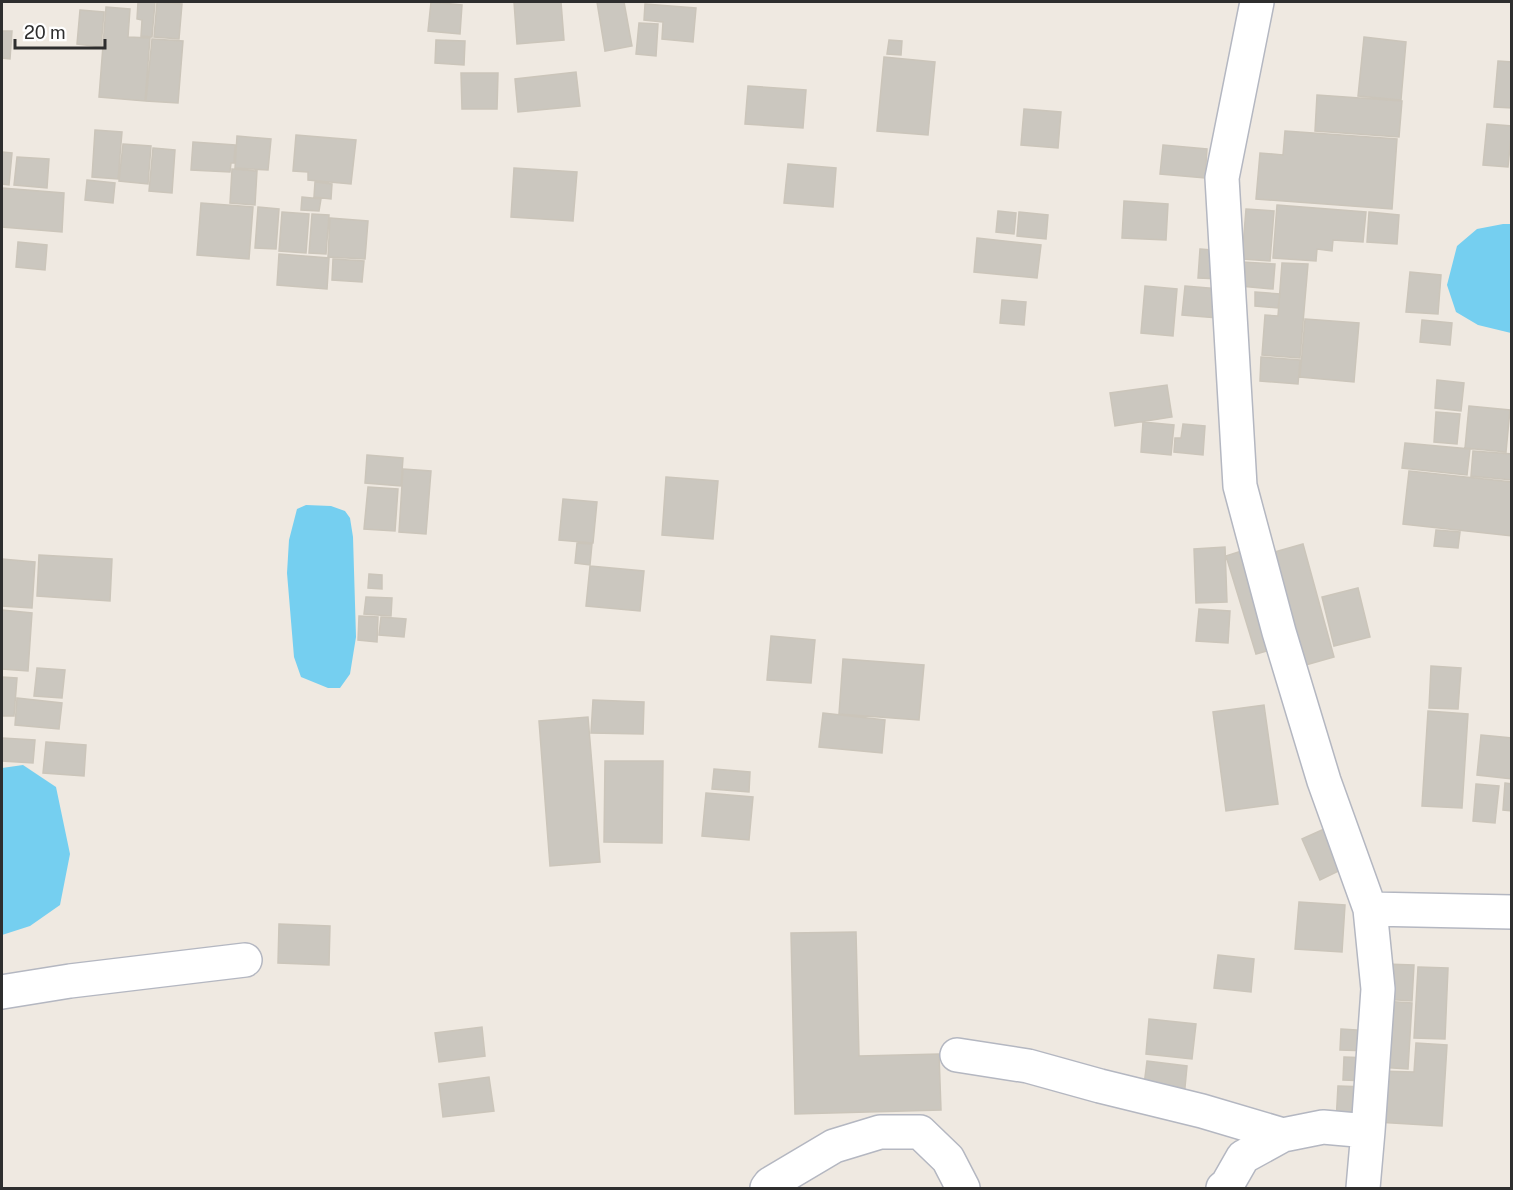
<svg xmlns="http://www.w3.org/2000/svg" width="1513" height="1190" font-family="'Public Sans',sans-serif">
	<rect width="100%" height="100%" fill="#efe9e1"/>
	<path fill="#75cff0" d="M1503 224H1511V333L1478 325 1456 312 1447 285 1457 246 1477 229Z
		M306 505 331 506 345 511 350 518 353 537 356 637 350 674 340 688H328L301 677 294 657 287 573 289 540 297 509Z
		M23 765 56 787 70 854 60 905 30 926 2 935V768Z"/>
	<path fill="#cbc7bf" stroke="#cbc5ba" stroke-width="1.5" d="M138 2H155L152 37 141 36 142 20 137 19Z
		M157 2 182 4 179 39 154 37Z
		M431 2 462 5 460 34 428 31Z
		M514 2H561L564 40 517 44Z
		M597 2H624L632 46 605 51Z
		M645 4 696 8 693 42 662 39 663 22 644 20Z
		M106 7 130 9 128 37 150 38 145 101 99 97Z
		M80 10 104 12 101 47 77 44Z
		M639 23 658 24 656 56 636 54Z
		M2 31H12L10 59 2 58Z
		M1364 37 1406 42 1401 100 1358 96Z
		M152 39 183 41 178 103 146 101Z
		M436 40 465 41 464 65 435 63Z
		M889 40 902 41 901 55 887 54Z
		M884 57 935 62 928 135 877 131Z
		M1498 61 1512 62V108L1494 107Z
		M576 72 580 106 518 112 515 79Z
		M461 73H498L497 109H462Z
		M748 86 806 90 803 128 745 124Z
		M1317 95 1402 101 1399 137 1315 131Z
		M1024 109 1061 112 1058 148 1021 145Z
		M1487 124 1512 126 1508 167 1483 165Z
		M95 130 122 132 118 179 92 177Z
		M1285 131 1397 139 1392 209 1256 199 1260 153 1283 155Z
		M296 135 356 140 351 184 308 180V172L293 171Z
		M237 136 271 139 268 170 235 168Z
		M193 142 235 145 234 163H231L230 172 191 170Z
		M123 144 151 146 148 184 119 181Z
		M1163 145 1207 149 1205 178 1160 174Z
		M153 148 175 150 172 193 149 191Z
		M2 152 12 153 9 185 2 184Z
		M17 157 49 159 47 188 14 185Z
		M788 164 836 168 833 207 784 203Z
		M514 168 577 172 573 221 511 217Z
		M232 169 257 171 255 205 230 203Z
		M87 180 115 183 113 203 85 200Z
		M315 182 332 184 331 199 314 197Z
		M2 188 64 193 62 232 2 227Z
		M302 197 321 199 319 211 301 210Z
		M1124 201 1168 204 1166 240 1122 238Z
		M201 203 253 207 249 259 197 255Z
		M1277 205 1366 212 1363 242 1333 240 1332 251 1317 249 1316 261 1273 258Z
		M258 207 279 209 276 249 255 248Z
		M1246 209 1274 211 1270 261 1242 259Z
		M998 211 1016 213 1014 234 996 232Z
		M282 212 309 214 306 253 279 251Z
		M1019 212 1048 215 1046 239 1017 236Z
		M1369 212 1399 215 1397 244 1367 242Z
		M312 214 329 215 326 254 309 253Z
		M330 218 368 221 365 259 328 257Z
		M977 238 1041 245 1037 278 974 272Z
		M18 242 47 245 45 270 16 267Z
		M1200 249 1223 251 1221 279 1198 278Z
		M279 254 329 258 327 289 277 285Z
		M333 259 364 261 362 282 332 280Z
		M1242 262 1275 264 1273 289 1240 286Z
		M1282 263 1308 264 1300 358 1262 355 1265 315 1278 316Z
		M1410 272 1441 275 1438 314 1406 312Z
		M1145 286 1177 289 1173 336 1141 333Z
		M1185 286 1220 289 1218 318 1182 315Z
		M1255 292 1280 294 1278 308 1255 306Z
		M1002 300 1026 302 1024 325 1000 323Z
		M1305 319 1359 323 1354 382 1300 377Z
		M1422 320 1452 323 1450 345 1420 342Z
		M1261 357 1300 360 1298 384 1260 381Z
		M1437 380 1464 383 1461 411 1435 408Z
		M1167 385 1172 417 1115 426 1110 393Z
		M1469 406 1510 410 1506 452 1465 448Z
		M1436 412 1460 414 1457 444 1434 442Z
		M1143 422 1174 425 1171 455 1141 452Z
		M1183 424 1205 426 1203 455 1174 452 1175 438H1181Z
		M1405 443 1470 449 1467 475 1402 468Z
		M1473 451 1512 454V480L1471 476Z
		M367 455 403 458 401 486 365 483Z
		M403 469 431 471 426 534 399 532Z
		M1409 471 1512 482V536L1403 524Z
		M666 477 718 481 713 539 662 535Z
		M368 487 398 489 395 531 364 529Z
		M563 499 597 502 593 543 559 540Z
		M1436 530 1460 532 1458 548 1434 546Z
		M577 543 592 544 590 565 575 563Z
		M1303 544 1334 657 1295 668 1264 555Z
		M1225 547 1227 602 1196 603 1194 549Z
		M1251 548 1281 647 1256 654 1226 556Z
		M39 555 112 559 110 601 37 596Z
		M2 559 35 562 32 608 2 606Z
		M590 566 644 571 640 611 586 606Z
		M369 574 382 575V589L368 588Z
		M1358 588 1370 637 1334 646 1322 597Z
		M366 597 392 598 391 616 364 614Z
		M1199 609 1230 611 1228 643 1196 641Z
		M2 610 32 613 28 671 2 669Z
		M359 616 378 617 377 642 358 640Z
		M381 617 406 619 404 637 379 635Z
		M771 636 815 640 811 683 767 680Z
		M843 659 924 665 919 720 839 714Z
		M1431 666 1461 668 1458 709 1429 708Z
		M37 668 65 670 62 698 34 696Z
		M2 677 17 678 14 716H2Z
		M17 698 62 703 59 729 15 725Z
		M593 700 644 702 643 734 591 733Z
		M1264 705 1278 804 1226 811 1213 712Z
		M1428 711 1468 714 1462 808 1422 806Z
		M823 713 885 720 882 753 819 747Z
		M588 717 600 862 550 866 539 721Z
		M1481 735 1512 738V779L1477 775Z
		M2 738 35 740 33 763 2 761Z
		M46 742 86 745 84 776 43 773Z
		M605 761H663L662 843 604 842Z
		M714 769 750 772 749 792 712 789Z
		M1505 783 1512 784V811L1503 810Z
		M1476 784 1499 786 1495 823 1473 821Z
		M706 793 753 797 749 840 702 836Z
		M1333 825 1351 865 1320 880 1302 839Z
		M1299 902 1345 905 1342 952 1295 949Z
		M279 924 330 926 329 965 278 963Z
		M856 932 859 1056 939 1054 941 1110 795 1114 791 933Z
		M1218 955 1254 959 1251 992 1214 988Z
		M1385 964 1414 965 1412 1001 1383 999Z
		M1418 967 1448 968 1445 1039 1414 1038Z
		M1382 1001 1412 1003 1408 1069 1378 1067Z
		M1149 1019 1196 1024 1192 1059 1146 1054Z
		M482 1027 485 1056 439 1062 435 1033Z
		M1341 1029 1372 1031 1371 1051 1340 1050Z
		M1416 1043 1447 1045 1442 1126 1376 1122 1379 1071 1414 1072Z
		M1344 1057 1369 1058 1368 1081 1343 1080Z
		M1147 1061 1187 1066 1184 1098 1143 1093Z
		M489 1077 494 1111 443 1117 439 1084Z
		M1338 1086 1368 1087 1366 1123 1336 1122Z"/>
	<g fill="none" stroke-linecap="round" stroke-linejoin="round">
		<defs>
			<path id="minor" d="M1257 2 1222 178 1240 486 1279 632 1324 781 1370 909 1378 989 1368 1131 1363 1188
				M1370 909 1512 912
				M2 992 70 981 245 960
				M957 1055 1028 1066 1100 1086 1202 1111 1283 1135 1323 1127 1368 1131
				M767 1188 770 1184 834 1146 880 1132H920L948 1159 963 1188
				M1223 1188 1227 1185 1243 1157 1283 1135"/>
		</defs>
		<use href="#minor" stroke="#b4b7c1" stroke-width="36"/>
		<use href="#minor" stroke="#fff" stroke-width="33"/>
	</g>
	<rect width="1513" height="1190" fill="none" stroke="#2e2e2e" stroke-width="6"/>
	<path d="M15 39v9h90v-9" fill="none" stroke="#2e2e2e" stroke-width="3"/>
	<text x="24" y="39" font-size="18" fill="#2e2e2e" stroke="#ffffff" stroke-width="4.5" paint-order="stroke">20 m</text>
</svg>
